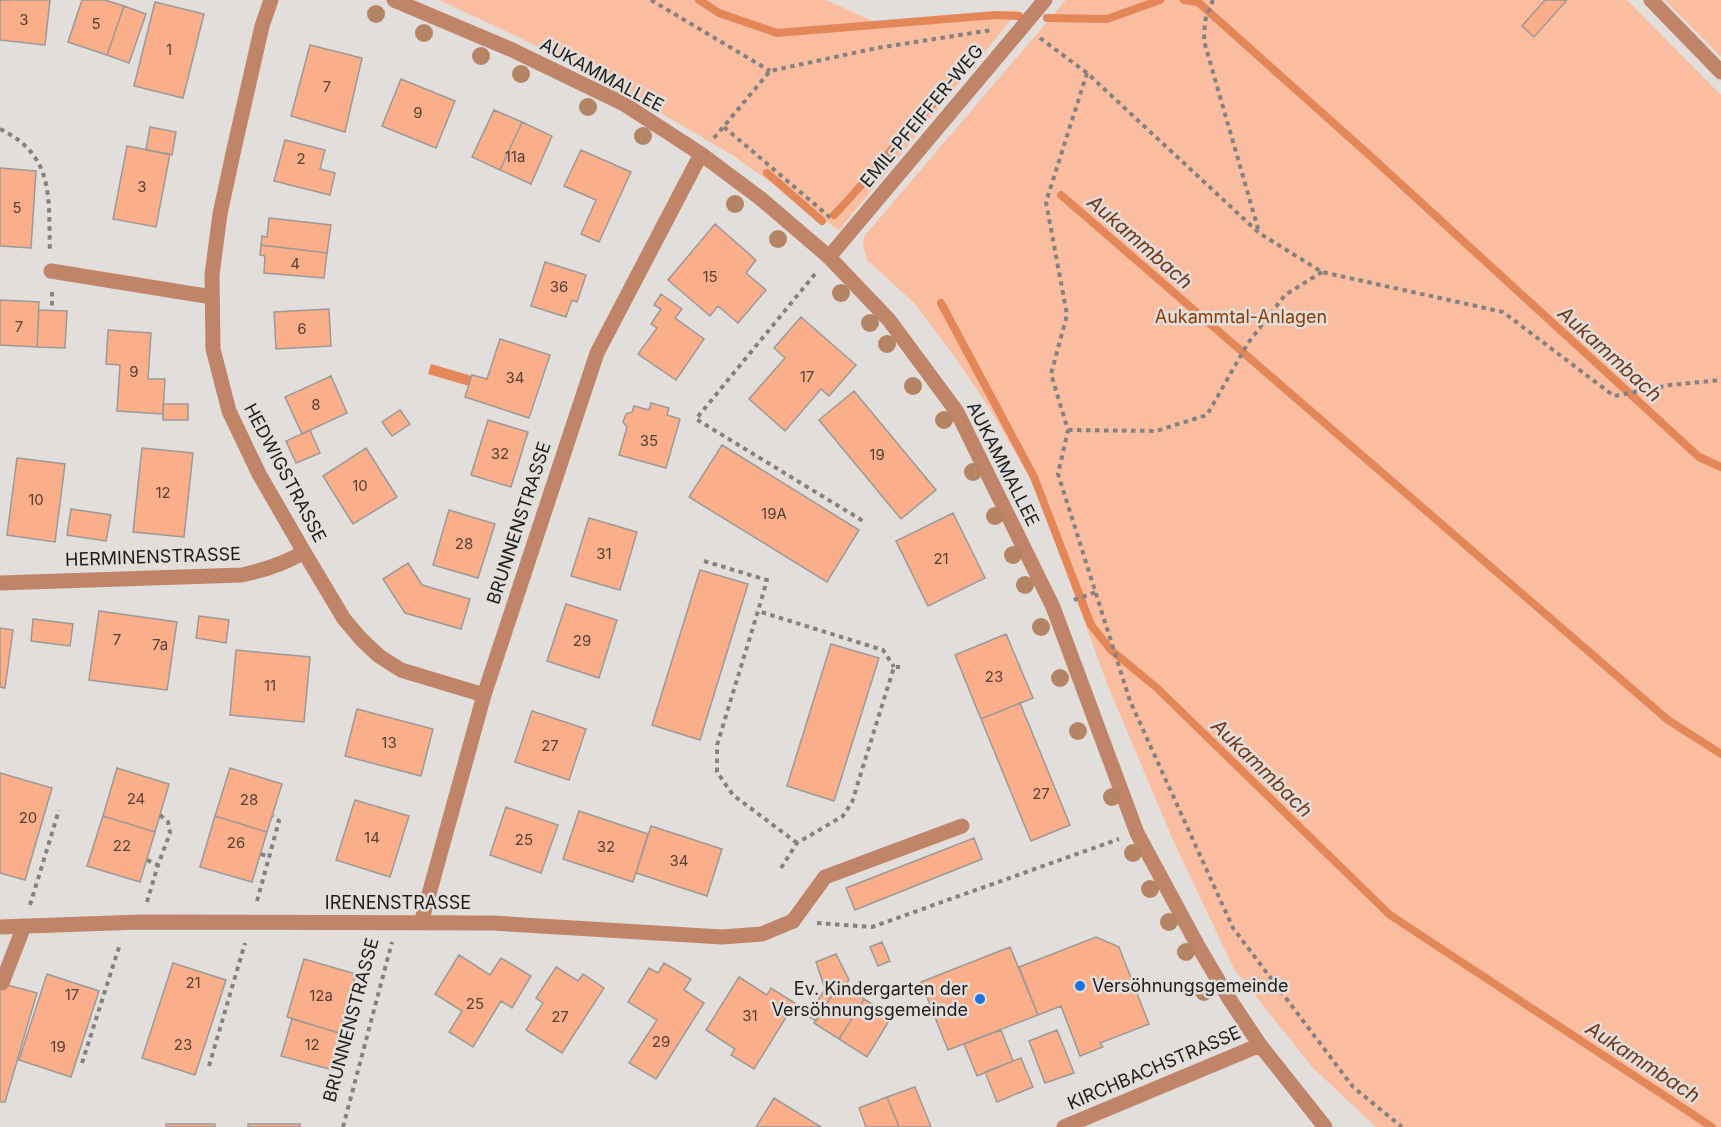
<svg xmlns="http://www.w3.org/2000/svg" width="1721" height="1127" font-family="Inter,sans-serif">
	<rect width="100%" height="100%" fill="#e2dedc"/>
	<path fill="#fbbd9f" d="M439 0H826L877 23 1019 10 839 230 732 155 588 70Z
		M1066 0H1627L1721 95V1127H1376L1313 1068 1234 969 1173 840 1108 686 1033 483 990 409 955 357 914 303 867 260 863 245 865 235Z
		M1665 0H1721V57Z"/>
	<path fill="#e38759" d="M431 364 472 376 469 386 428 374Z"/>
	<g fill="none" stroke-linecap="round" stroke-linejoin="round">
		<path stroke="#e38759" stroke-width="8" d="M699 0 719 13 777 33 995 15 1019 16
			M1184 0 1198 2 1367 153 1699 457 1721 467
			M1047 18 1107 19 1160 0
			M767 173 822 221
			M1061 195 1668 720 1721 754
			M834 215C871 177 901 135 938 99
			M941 303 1034 477 1091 625 1111 650 1157 688 1390 915 1712 1127"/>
	</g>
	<path fill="#faae89" stroke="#9c9997" stroke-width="1.5" d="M0 0H50L45 45 0 40Z
		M82 0H105L124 6 107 55 68 42Z
		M1545 0H1567L1534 37 1522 26Z
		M155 2 204 14 183 98 134 86Z
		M124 6 146 14 129 63 107 55Z
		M310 45 362 58 345 132 291 116Z
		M401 79 455 101 436 148 382 126Z
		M494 110 522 122 500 170 472 157Z
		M522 122 552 136 531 184 500 170Z
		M150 127 176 132 172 155 146 150Z
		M285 140 325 150 320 169 335 173 330 195 274 181Z
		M127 146 170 154 156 227 113 219Z
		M581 150 631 172 599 242 581 234 596 200 564 186Z
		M0 168 36 171 31 248 0 246Z
		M269 218 331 225 327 253 261 245 262 236 267 237Z
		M715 224 756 260 746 273 766 290 738 323 718 306 710 316 668 280Z
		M261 245 327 253 324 278 264 273 265 256 260 255Z
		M545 262 586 275 577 302 572 300 566 317 531 306Z
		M661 294 682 309 675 318 704 339 676 380 638 354 657 328 651 324 661 309 654 305Z
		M0 300 39 302 37 347 0 345Z
		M329 309 331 346 276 349 274 312Z
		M39 310 67 311 65 348 37 347Z
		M801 317 856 365 829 396 821 389 785 431 749 399 785 358 774 348Z
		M108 330 151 333 148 379H165L163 414 117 411 120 365 106 364Z
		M500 339 550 355 529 418 465 397 472 375 487 379Z
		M331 376 347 413 302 434 285 397Z
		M854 391 936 490 901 519 819 420Z
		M651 403 669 408 667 415 680 419 666 468 619 455 627 427 623 422 626 414 632 412 634 406 649 410Z
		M163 404H188V420H163Z
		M400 410 410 424 392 436 382 422Z
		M488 420 528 432 511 487 471 475Z
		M310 430 320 453 296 463 286 441Z
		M722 445 859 530 827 582 689 497Z
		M142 448 193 453 184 537 133 532Z
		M366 448 397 497 353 524 323 476Z
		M17 458 65 464 55 542 7 535Z
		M71 509 111 515 106 541 67 535Z
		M449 510 495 524 478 578 433 565Z
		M953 513 985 578 928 606 896 541Z
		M589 518 637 532 620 590 571 576Z
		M408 563 422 585 470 599 461 629 405 613 383 579Z
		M700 570 748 584 700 740 652 725Z
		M566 604 617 620 599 678 547 661Z
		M99 611 177 622 167 690 89 680Z
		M199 616 229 620 226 643 196 638Z
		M33 619 73 624 70 646 31 641Z
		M0 628 13 630 5 688 0 687Z
		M1006 634 1033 698 981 719 955 655Z
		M831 644 879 658 834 801 787 786Z
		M236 650 310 657 304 722 230 715Z
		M1020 703 1070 825 1031 841 981 719Z
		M357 709 433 729 421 776 345 756Z
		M532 711 586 729 569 780 515 762Z
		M117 768 169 784 155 832 103 816Z
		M230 768 282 784 267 832 215 816Z
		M0 773 52 788 25 880 0 873Z
		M355 800 409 816 390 877 336 860Z
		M506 807 558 825 541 873 490 855Z
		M579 811 648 834 633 882 563 859Z
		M103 816 155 832 140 882 87 866Z
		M215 816 267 832 252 882 200 867Z
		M651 826 722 849 707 896 636 873Z
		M974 838 982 859 855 910 846 888Z
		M1096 937 1119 947 1149 1024 1100 1043 1103 1047 1080 1056 1061 1006 1038 1015 1019 967Z
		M882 942 890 961 878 966 870 947Z
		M1010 947 1038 1015 948 1050 921 982Z
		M836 954 849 980 845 986 840 983 816 1021 808 1016 825 989 816 962Z
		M459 955 490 975 501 958 531 976 512 1008 501 1001 473 1047 449 1032 462 1011 435 994Z
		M304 959 356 974 339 1033 287 1017Z
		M173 963 226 980 195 1075 142 1058Z
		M664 963 691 979 684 990 704 1003 656 1079 629 1063 657 1020 628 1002 649 968 658 973Z
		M556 967 578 981 583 974 604 988 562 1053 526 1030 543 1003 536 998Z
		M47 974 99 991 71 1077 19 1060Z
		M739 977 767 995 771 988 795 1003 754 1069 731 1055 735 1049 706 1030Z
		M0 983 37 993 5 1102H0Z
		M840 983 864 999 839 1039 814 1023Z
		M864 999 892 1016 867 1057 839 1039Z
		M292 1019 343 1034 333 1070 281 1056Z
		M1001 1030 1013 1061 977 1076 964 1044Z
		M1057 1030 1074 1073 1045 1083 1029 1041Z
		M1021 1058 1033 1087 997 1102 985 1072Z
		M915 1087 931 1127H899L887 1097Z
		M887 1097 899 1127H866L859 1108Z
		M774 1098 821 1127H756Z
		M166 1124H215V1127H166Z
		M248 1124H300V1127H248Z"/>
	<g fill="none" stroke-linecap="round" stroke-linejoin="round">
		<path stroke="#848280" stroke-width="4" stroke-dasharray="4.5 4.5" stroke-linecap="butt" d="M651 0 770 71
			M1213 0 1205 21 1204 41 1259 232
			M1040 38 1087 73 1259 233 1322 272 1503 312 1614 396 1670 385 1721 380
			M1087 73 1046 202 1067 315 1051 374 1068 430 1058 474 1130 701 1233 928 1353 1087 1402 1127
			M724 127 832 219
			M0 129C56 156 48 199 50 252
			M714 138 770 71 877 48 992 30
			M815 274 696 419 863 521
			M52 292V310
			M1068 430 1156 431 1207 415 1248 343 1285 295 1322 272
			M704 561 767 580 758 611
			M1074 600 1096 592
			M797 843 733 795 717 772V745L758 611 883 650 894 667
			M261 854 269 857
			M147 860 158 865
			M781 868 797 843 843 816 852 802 894 667H900
			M257 901 279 821 273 816
			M147 902 158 865 170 833 168 822 160 815
			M30 905 59 810
			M817 923 872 927 1119 839
			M82 1063 120 944
			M209 1066 245 943
			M343 1127 392 942"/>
		<path stroke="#c08468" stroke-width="15" d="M1651 0 1721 72
			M829 257 1045 0
			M51 271 212 297
			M793 921 825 877 962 826
			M2 983 24 926"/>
		<path stroke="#c08468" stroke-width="15" d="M271 0 262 26 234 149 220 214 212 275 213 349 229 411 259 474 304 552 344 619 361 639 379 656 401 670 484 695
			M394 0 510 49 624 104 701 154 760 198 829 257 889 320 957 412 1053 607 1137 833 1198 946 1228 997 1260 1045 1325 1127
			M0 583 242 575C265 570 284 564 304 552
			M421 923 484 695 597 353 701 154
			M0 927 141 922 493 923 722 937 762 934 793 921
			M1064 1127 1260 1045"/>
	</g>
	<g fill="#b48464">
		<circle cx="376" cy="14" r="9"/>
		<circle cx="424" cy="33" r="9"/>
		<circle cx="481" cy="56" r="9"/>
		<circle cx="521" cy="74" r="9"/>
		<circle cx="588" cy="107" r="9"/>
		<circle cx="643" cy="136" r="9"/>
		<circle cx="735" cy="204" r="9"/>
		<circle cx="778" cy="239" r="9"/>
		<circle cx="841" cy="293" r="9"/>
		<circle cx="870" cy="323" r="9"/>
		<circle cx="887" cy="344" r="9"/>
		<circle cx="913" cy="386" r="9"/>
		<circle cx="944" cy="420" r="9"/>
		<circle cx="973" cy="472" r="9"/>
		<circle cx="995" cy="516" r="9"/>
		<circle cx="1013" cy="555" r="9"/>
		<circle cx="1025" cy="585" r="9"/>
		<circle cx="1041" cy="627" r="9"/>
		<circle cx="1060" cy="678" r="9"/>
		<circle cx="1078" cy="731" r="9"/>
		<circle cx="1112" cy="797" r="9"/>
		<circle cx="1133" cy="853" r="9"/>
		<circle cx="1150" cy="889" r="9"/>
		<circle cx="1169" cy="922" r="9"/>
		<circle cx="1186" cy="952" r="9"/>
		<circle cx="1204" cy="992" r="9"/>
	</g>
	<g fill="#1d74de" stroke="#e2dedc" stroke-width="2">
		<circle cx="1080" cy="986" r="6"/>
		<circle cx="980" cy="999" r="6"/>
	</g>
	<g text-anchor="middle" stroke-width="5" stroke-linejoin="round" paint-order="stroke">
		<g font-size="15" fill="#554137">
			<text x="24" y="25">3</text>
			<text x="96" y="29">5</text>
			<text x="169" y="55">1</text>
			<text x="327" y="92">7</text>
			<text x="418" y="118">9</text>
			<text x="515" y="162">11a</text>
			<text x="301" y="164">2</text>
			<text x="142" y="192">3</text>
			<text x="17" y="213">5</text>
			<text x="295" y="269">4</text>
			<text x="710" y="282">15</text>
			<text x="559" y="292">36</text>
			<text x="19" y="332">7</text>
			<text x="302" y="334">6</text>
			<text x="134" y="377">9</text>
			<text x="807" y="382">17</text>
			<text x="515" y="383">34</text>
			<text x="316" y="410">8</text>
			<text x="649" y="446">35</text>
			<text x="500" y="459">32</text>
			<text x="877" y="460">19</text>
			<text x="360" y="491">10</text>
			<text x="163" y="498">12</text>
			<text x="36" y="505">10</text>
			<text x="774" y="519">19A</text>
			<text x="464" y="549">28</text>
			<text x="604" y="559">31</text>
			<text x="941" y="564">21</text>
			<text x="117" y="645">7</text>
			<text x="582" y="646">29</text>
			<text x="160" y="650">7a</text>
			<text x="994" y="682">23</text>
			<text x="270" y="691">11</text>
			<text x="389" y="748">13</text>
			<text x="550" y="751">27</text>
			<text x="1041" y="799">27</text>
			<text x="136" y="804">24</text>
			<text x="249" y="805">28</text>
			<text x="28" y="823">20</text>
			<text x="372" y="843">14</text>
			<text x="524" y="845">25</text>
			<text x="236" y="848">26</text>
			<text x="122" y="851">22</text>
			<text x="606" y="852">32</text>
			<text x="679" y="866">34</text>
			<text x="193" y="988">21</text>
			<text x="72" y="1000">17</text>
			<text x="321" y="1001">12a</text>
			<text x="475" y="1009">25</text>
			<text x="750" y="1021">31</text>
			<text x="560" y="1022">27</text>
			<text x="661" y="1047">29</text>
			<text x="183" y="1050">23</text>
			<text x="312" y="1050">12</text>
			<text x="58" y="1052">19</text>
		</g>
		<g font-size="18" fill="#1e1d1c" stroke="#e2dedc">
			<text transform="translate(602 75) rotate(28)" y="6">AUKAMMALLEE</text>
			<text transform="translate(922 116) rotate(-50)" y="6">EMIL-PFEIFFER-WEG</text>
			<text transform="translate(1003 464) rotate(63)" y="6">AUKAMMALLEE</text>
			<text transform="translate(285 473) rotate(62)" y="6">HEDWIGSTRASSE</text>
			<text transform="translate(519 523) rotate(-72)" y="6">BRUNNENSTRASSE</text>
			<text transform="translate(153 557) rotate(-2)" y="6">HERMINENSTRASSE</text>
			<text x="398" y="909">IRENENSTRASSE</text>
			<text transform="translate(351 1020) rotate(-75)" y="6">BRUNNENSTRASSE</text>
			<text transform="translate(1154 1068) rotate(-23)" y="6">KIRCHBACHSTRASSE</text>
		</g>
		<g font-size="18" fill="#8e3b02" stroke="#e2dedc">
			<text x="1241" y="323">Aukammtal-Anlagen</text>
		</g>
		<g font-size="18" fill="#1e1d1c" stroke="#e2dedc" text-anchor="start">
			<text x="1092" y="992">Versöhnungsgemeinde</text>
			<text x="968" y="995" text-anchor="end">Ev. Kindergarten der<tspan x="968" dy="21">Versöhnungsgemeinde</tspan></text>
		</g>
		<g font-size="20" font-style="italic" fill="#733717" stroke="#e2dedc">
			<text transform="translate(1140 242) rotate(41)" y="7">Aukammbach</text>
			<text transform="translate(1610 354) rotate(42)" y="7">Aukammbach</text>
			<text transform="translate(1262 768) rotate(44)" y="7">Aukammbach</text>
			<text transform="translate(1643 1062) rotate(33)" y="7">Aukammbach</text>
		</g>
	</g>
</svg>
